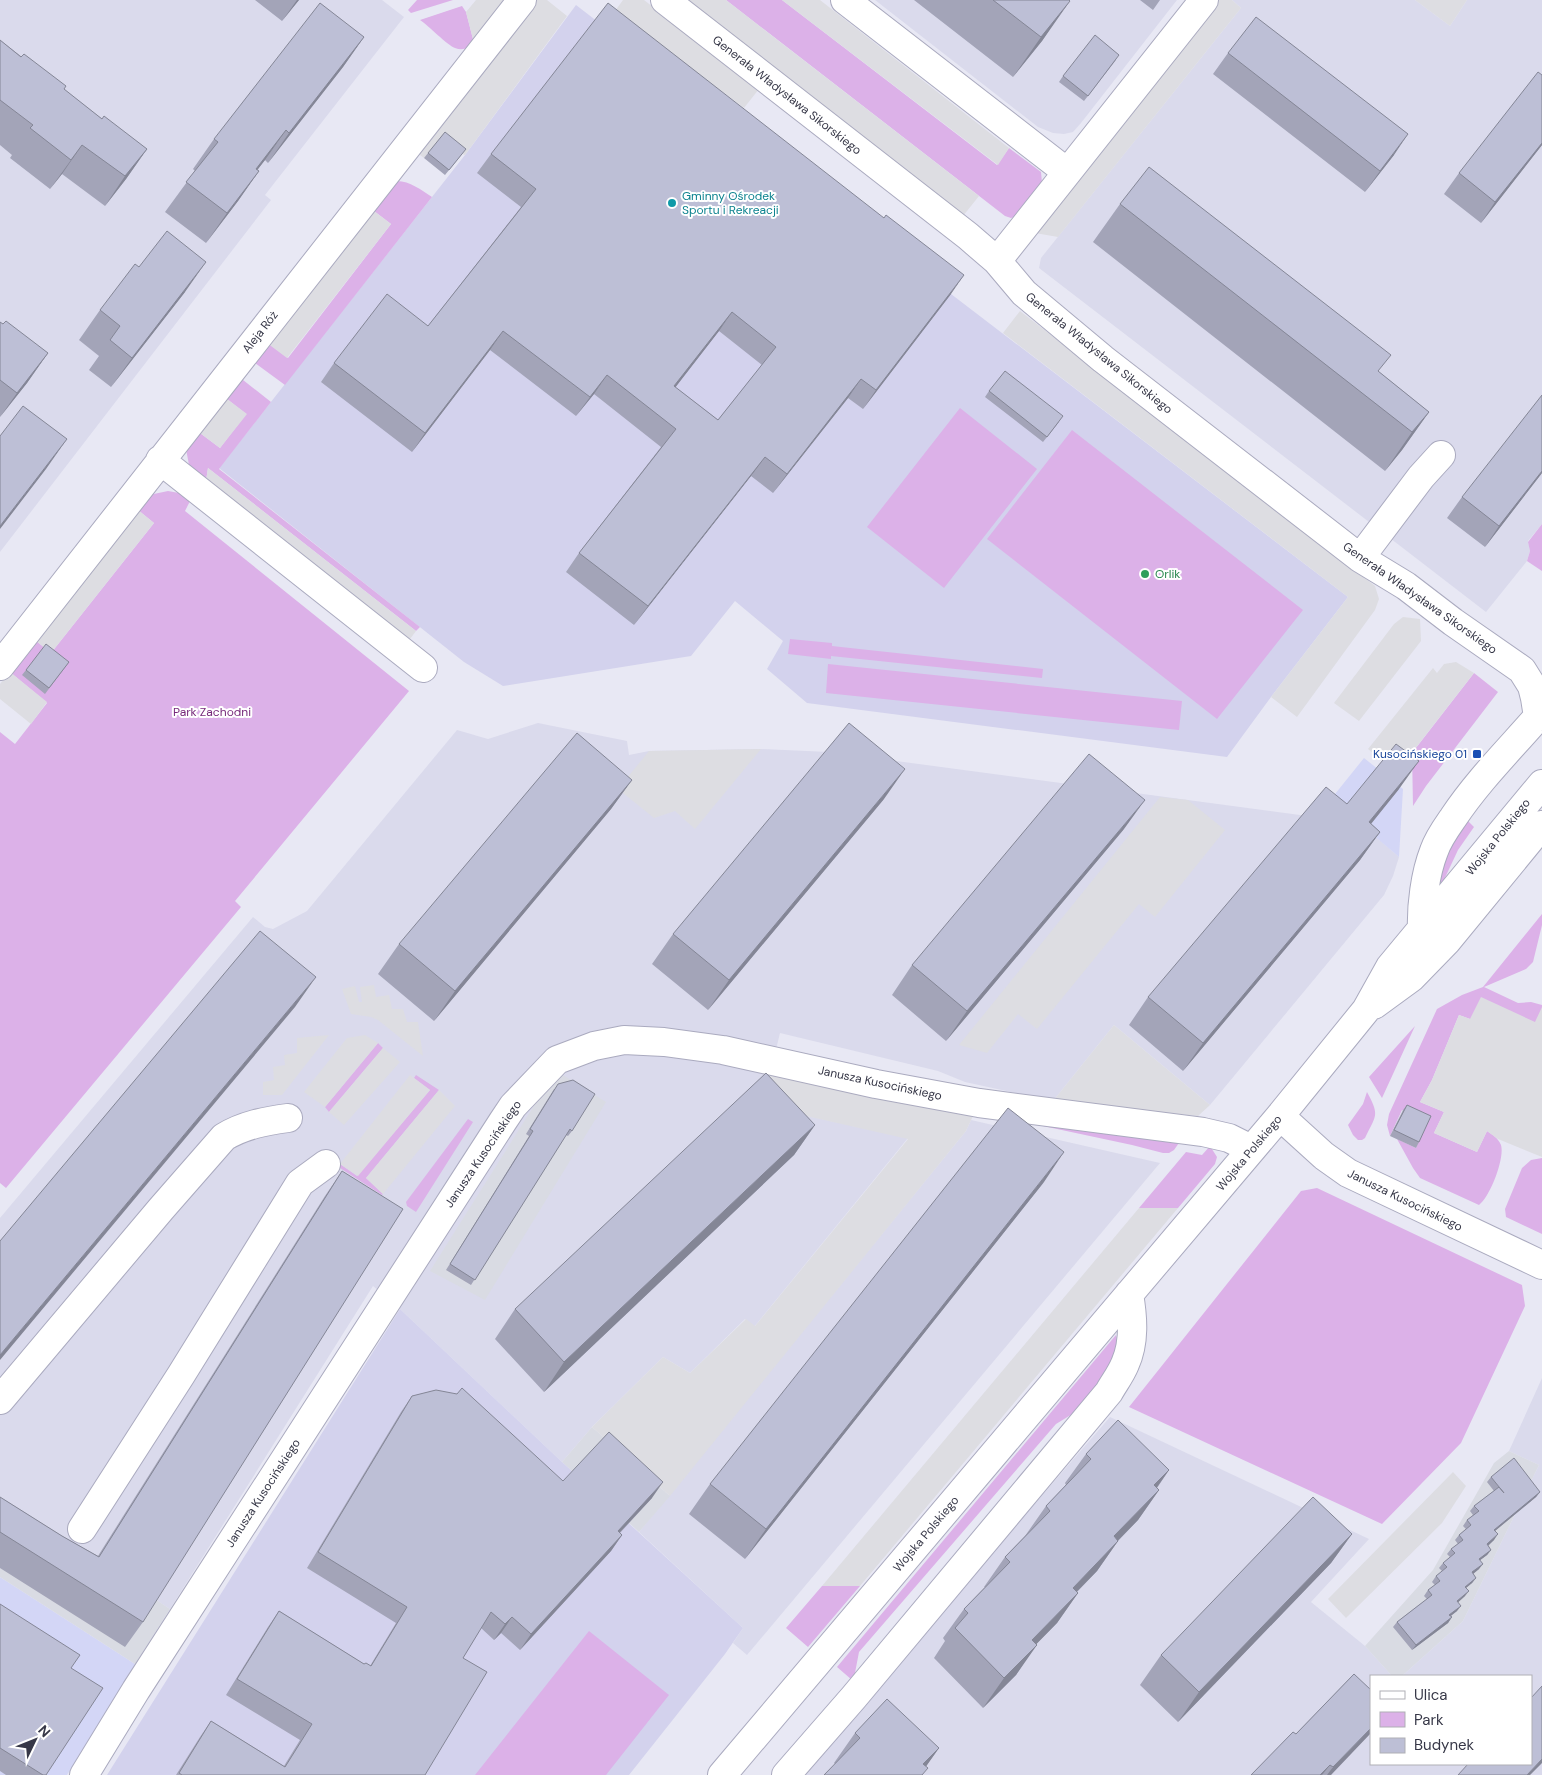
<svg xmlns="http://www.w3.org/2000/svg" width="1542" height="1775" font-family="'DM Sans',sans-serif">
	<rect width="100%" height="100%" fill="#e8e8f4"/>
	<path fill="#dadaec" d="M0 0H382L404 17 265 195 271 200 0 552Z
		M875 0H1177L1081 123 1073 132 1064 134 1053 133 1038 127Z
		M1232 0H1415L1450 26 1467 0H1542V524L1528 541 1530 551 1527 561 1486 612 1039 268 1041 258 1241 8Z
		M538 723 627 741 629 755 649 751 761 749 829 752 1360 823 1399 857 1393 876 1384 895 1210 1105 1114 1025 1053 1101 965 1082 938 1071 780 1033 762 1106 908 1138 754 1327 745 1319 690 1373 663 1357 592 1427 562 1462 400 1309 373 1286 170 1609 88 1556 0 1529V1218L253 917 265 927 273 929 307 911 457 730 488 739Z
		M971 1120 1160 1163 747 1655 733 1643 743 1628 639 1532 966 1131Z
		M1542 1378V1775H800L1110 1417 1369 1539 1311 1602 1365 1646 1392 1676H1371V1764H1531V1676H1402L1463 1621 1539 1465 1509 1451Z"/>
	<path fill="#d3d6f6" d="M1364 758 1403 789 1399 857 1331 799Z
		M0 1577 135 1664 67 1775H0Z"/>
	<path fill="#d9dbe3" d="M563 1075 606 1102 485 1300 430 1271 549 1082Z
		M592 1427 670 1496 639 1532 562 1462Z
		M1509 1451 1539 1465 1463 1621 1402 1676H1392L1365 1646 1433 1570 1494 1463Z
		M0 1529 88 1555 170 1609 135 1664 0 1577Z"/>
	<path fill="#d3d2ed" d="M576 5 951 294 1348 597 1271 697 1227 757 807 703 767 669 783 641 735 601 691 656 503 686 464 662 219 468 465 155Z
		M400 1309 562 1462 743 1628 725 1654 629 1775H107Z"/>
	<path fill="#dcb1e8" d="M417 0H453L411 13 408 10Z
		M726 0H782L997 165 1009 148 1041 172 1042 183 1019 215 1011 218 1005 216Z
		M462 6 466 12 474 43C469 48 463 51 455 48 447 45 429 26 420 20Z
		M397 181C410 181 421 190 432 197L285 385 255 363V357L267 342 288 358 391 224 370 208Z
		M238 376 271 402 219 469 420 627 416 631 208 468 206 481 189 465 186 449 194 436 200 433 220 448 246 414 227 399Z
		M960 408 1037 469 944 588 867 527Z
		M1072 430 1303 610 1217 719 987 539Z
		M168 491 179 493 190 501 185 511 409 691 235 901 241 907 6 1188 0 1183V732L15 744 47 703 10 672 35 640 51 653 154 523 138 510 149 495Z
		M1542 524V571L1527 561 1530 551 1528 542Z
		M790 639 832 643V646L1043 669 1042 678 831 656V659L788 654Z
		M828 664 1182 701 1179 730 826 693Z
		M1474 673 1498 692 1426 786 1413 806 1412 753Z
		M1467 820 1474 827 1458 850 1443 882H1440L1446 855 1451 843Z
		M1542 914V925L1533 962 1526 969 1484 987 1518 1003 1531 1002 1542 1005V1045L1459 1015 1432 1080 1420 1102 1444 1112 1434 1133 1477 1152 1487 1131C1493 1135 1498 1138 1501 1145 1505 1158 1490 1197 1479 1205L1420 1178 1413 1168 1397 1139 1416 1148 1427 1121 1402 1110 1390 1136 1387 1125 1389 1114 1437 1009 1462 995 1483 987Z
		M1415 1026 1382 1098 1369 1077Z
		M378 1043 383 1048 329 1112 325 1107Z
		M416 1075 439 1090 366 1178 383 1194 382 1195 340 1168 339 1166 340 1164 357 1176 430 1090 414 1078Z
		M1367 1092C1380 1116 1376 1115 1365 1138L1362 1140H1358L1353 1135 1348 1125 1363 1104Z
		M996 1116 1181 1140 1174 1150 1169 1153H1163L1132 1145Z
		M468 1119 473 1122 416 1212 407 1206 406 1202Z
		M1210 1146 1217 1157 1215 1164 1178 1208H1139L1186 1152 1202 1155Z
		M1542 1158V1234L1506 1217 1505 1209 1522 1168 1531 1160Z
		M1317 1188 1522 1285 1525 1306 1461 1443 1382 1524 1129 1407 1301 1191Z
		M1116 1335 1118 1345 1112 1368 1082 1408 1056 1424 859 1652 854 1678 852 1680 837 1667Z
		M822 1586H860L808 1647 786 1628Z
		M589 1631 669 1695 606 1775H475Z"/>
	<path fill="#dddde2" d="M476 0H505L474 43 466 12Z
		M530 0H547L567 16 465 155 462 154 441 138 424 158 416 152Z
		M623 0H644L759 89 744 108 615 11Z
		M687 0H726L979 196 963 216Z
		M782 0H820L1009 148 998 165Z
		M1217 0H1232L1241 8 1058 237 1035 233Z
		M1415 0H1467L1450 26Z
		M370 208 391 224 287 358 267 343Z
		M1020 311 1375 586 1379 599 1375 610 1297 717 1271 697 1348 597 1003 333Z
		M227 399 247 414 220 448 200 433Z
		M208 468 416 631 407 643 206 481Z
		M138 510 154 523 51 653 35 640Z
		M1403 617 1420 619 1421 641 1359 721 1334 703 1394 624Z
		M1456 662 1474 673 1397 772 1368 749 1433 668 1437 673 1444 664Z
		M10 672 47 702 31 724 0 699V684Z
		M761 749 695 829 675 811 654 818 618 789 649 751Z
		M1160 797 1188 800 1225 830 1155 917 1139 904 1037 1029 1018 1014 987 1053 959 1045Z
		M374 985 376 997 389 995 392 1009H403L407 1022H418L423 1056 378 1020 371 1017 351 1014 342 989 355 986 359 1002H362L360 987Z
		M1481 997 1535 1022 1542 1007V1157L1498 1139 1487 1131 1477 1152 1434 1133 1444 1112 1420 1102 1432 1080 1459 1015 1470 1019Z
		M1114 1025 1210 1105 1198 1116 1053 1101Z
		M329 1035 282 1095H263V1082L274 1080 273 1067 285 1065 284 1055 297 1053V1038Z
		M365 1035 378 1043 325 1107 304 1092 347 1038Z
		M383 1048 400 1062 344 1125 329 1112Z
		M774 1060 979 1103 966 1131 670 1496 592 1427 663 1357 690 1373 746 1319 755 1326 908 1139 762 1106Z
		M410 1075 430 1090 358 1176 340 1164Z
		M439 1090 455 1106 383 1194 366 1178Z
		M1139 1208H1178L860 1586H822Z
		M1453 1472 1466 1486 1442 1523 1346 1618 1328 1599Z"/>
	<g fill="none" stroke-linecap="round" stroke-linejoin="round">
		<defs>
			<path id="minor" d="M665 0 968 236 997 261 1024 293 1103 359 1360 558 1406 586 1453 622 1522 670 1532 686 1535 698 1538 717
				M845 0 1067 172
				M997 261 1204 0
				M160 460 423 668
				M1360 558 1421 477 1441 455
				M0 666 522 0
				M1422 930C1421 906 1425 874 1434 851 1438 839 1446 828 1453 818 1479 779 1512 747 1542 712
				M1374 1005 1411 978 1447 941 1542 825
				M1280 1116 1324 1156 1348 1173 1542 1265
				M0 1400 161 1209 224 1137C244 1125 265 1121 288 1118
				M82 1529 181 1375 300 1183 326 1164
				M84 1775 136 1690 503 1121 513 1106 557 1060 594 1046 624 1040 664 1042 723 1050 876 1084 979 1103 1203 1132 1229 1138 1251 1149
				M722 1775 1280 1116 1366 1010 1390 967 1542 784
				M786 1775 854 1697 1109 1392C1114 1383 1121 1374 1125 1364 1135 1342 1133 1317 1129 1294"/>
		</defs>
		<use href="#minor" stroke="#aaaabf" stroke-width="30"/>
		<use href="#minor" stroke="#fff" stroke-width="28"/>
	</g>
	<path fill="#a3a4b8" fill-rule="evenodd" d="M255 0H299L282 21Z
		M914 0H1069L1042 41 1013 77Z
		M1140 0H1160L1153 10Z
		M364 37 343 67 268 163 265 160 257 170 259 171 238 201 206 243 165 212 195 171 193 169 214 139Z
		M0 40 102 119 147 149 126 179 105 206 62 174 50 189 10 158 12 155 0 145Z
		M1228 53 1394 155 1365 192 1213 74Z
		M1116 60 1084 101 1059 82 1063 76Z
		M1542 75V145L1481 223 1444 194 1459 173Z
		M428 153 462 154 445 175 424 158Z
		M491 154 951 294 863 409 848 398 773 493 751 476 634 625 566 572 579 553 661 447 594 394 576 416 490 350 412 452 321 382 334 363 428 326 521 207 477 173ZM719 331 762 365 718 420 675 387Z
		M1120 204 1379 372 1429 412 1402 450 1385 471 1093 242Z
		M139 267 185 292 111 387 89 370 99 356 79 340 100 310Z
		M0 322 48 353 27 383 0 417Z
		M989 391 1059 422 1043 442 985 397Z
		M1542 473 1485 547 1447 518 1462 497Z
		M69 662 45 694 22 675 26 670Z
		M632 780 611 809 434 1021 378 974 399 944Z
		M1399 789 1371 824 1380 832 1360 860 1183 1071 1129 1025 1148 997 1347 804Z
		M884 799 708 1010 652 964 673 934Z
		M1124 829 946 1041 892 995 912 965Z
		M554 1089 572 1131 568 1136 566 1135 471 1285 446 1270 529 1136 526 1134Z
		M1407 1105 1419 1142 1416 1148 1390 1136 1403 1110Z
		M815 1125 794 1155 544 1392 495 1339 515 1309Z
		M342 1171 143 1622 125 1647 0 1568V1497L62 1536 98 1556 325 1196Z
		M1044 1182 745 1559 689 1514 710 1484Z
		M412 1396 563 1481 652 1498 620 1533 622 1535 611 1551 520 1650 501 1633 494 1640 481 1628 463 1658 425 1775H176L200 1737 211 1721 284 1766 300 1740 226 1695 268 1627 279 1611 364 1664 370 1666 396 1623 307 1568 401 1412Z
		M1086 1454 1169 1470 1157 1488 1159 1490 1138 1520 1118 1541 1097 1571 1077 1592 1078 1593 1057 1623 1036 1644 1016 1675 983 1708 934 1658 945 1641 943 1638 964 1609 985 1587H984L1005 1557 1025 1536 1046 1506 1066 1485 1065 1483Z
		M1491 1477 1540 1492 1536 1497 1495 1531 1494 1540 1488 1546 1491 1550 1487 1555 1480 1560 1479 1569 1473 1574 1476 1578 1472 1583 1466 1588 1465 1596 1458 1602 1457 1611 1451 1616 1452 1617 1448 1623 1412 1650 1393 1627 1397 1622 1427 1599 1424 1596 1428 1590 1435 1585 1432 1582 1436 1576 1442 1571 1439 1568 1443 1563 1450 1557 1447 1554 1451 1549 1458 1544 1455 1540 1459 1535 1466 1529 1463 1526 1467 1520 1473 1515 1470 1511 1474 1506 1494 1491 1487 1482Z
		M1352 1534 1331 1563 1178 1722 1140 1685 1161 1655Z
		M0 1604 71 1668 46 1775H6L0 1771Z
		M1354 1674 1331 1775H1251L1296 1734Z
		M855 1733 939 1748 926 1766 835 1764 834 1763Z"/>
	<path fill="#848696" d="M297 0H299L282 21Z
		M1070 1 1042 41 1013 77 1041 37Z
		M364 37 343 67 268 163 289 133Z
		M286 130 265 160 235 199 256 169Z
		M1408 134 1394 155 1365 192 1380 171Z
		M1542 143V145L1481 223 1495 202Z
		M82 145 62 174 50 189 71 160Z
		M147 149 126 179 105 206 125 176Z
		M259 171 238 201 206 243 227 213Z
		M206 262 185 292 111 387 132 358Z
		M964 275 951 294 863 409 876 390Z
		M732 312 719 331 661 406 674 386Z
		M503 331 490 350 412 452 425 433Z
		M48 353 27 383 0 417 17 393Z
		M607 375 594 394 576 416 590 397Z
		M861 379 848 398 773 493 787 474Z
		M1429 412 1402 450 1385 471 1412 432Z
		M67 439 46 469 0 529V526Z
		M765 457 751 476 634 625 648 606Z
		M1542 471V473L1485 547 1499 526Z
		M1419 761 1399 789 1349 851 1369 822Z
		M905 769 884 799 708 1010 729 980Z
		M632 780 611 809 434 1021 455 991Z
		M1145 800 1124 829 946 1041 967 1011Z
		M1380 832 1360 860 1183 1071 1203 1043Z
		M316 977 295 1007 0 1360V1355Z
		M815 1125 794 1155 544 1392 564 1362Z
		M1064 1152 1044 1182 745 1559 766 1529Z
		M1169 1470 1148 1500 1154 1485Z
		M663 1482 652 1498 606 1547 618 1531Z
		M1159 1490 1138 1520 1093 1566 1114 1536Z
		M1540 1492 1536 1497 1490 1535 1494 1530Z
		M1352 1534 1331 1563 1178 1722 1199 1692Z
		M1498 1534 1494 1540 1483 1550 1487 1544Z
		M622 1535 611 1551 520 1650 531 1634Z
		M1118 1541 1097 1571 1052 1617 1073 1588Z
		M1491 1550 1487 1555 1475 1564 1479 1559Z
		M1483 1564 1479 1569 1468 1578 1472 1572Z
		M1476 1578 1472 1583 1461 1592 1465 1587Z
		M1469 1591 1465 1596 1453 1607 1457 1601Z
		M1078 1593 1057 1623 1011 1670 1032 1640Z
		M1461 1606 1457 1611 1445 1620 1449 1615Z
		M512 1617 501 1633 494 1640 505 1624Z
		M1452 1617 1448 1623 1412 1650 1416 1645Z
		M1037 1645 1016 1675 983 1708 1004 1678Z
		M1371 1728V1733L1331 1775H1327L1333 1767Z
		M939 1748 920 1775 923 1764Z
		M1542 1759V1763L1530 1775H1527Z
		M1330 1765 1322 1775H1320Z"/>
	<path fill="#bdbfd6" stroke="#848696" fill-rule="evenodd" d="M993 0H1069L1070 1 1041 37Z
		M320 3 364 37 289 133 286 130 256 169 259 171 227 213 186 182 218 142 214 139Z
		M608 3 884 218 886 215 964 275 876 390 861 379 787 474 765 457 648 606 579 553 676 429 607 375 590 397 503 331 425 433 334 363 387 294 428 326 536 189 491 154ZM732 312 776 347 718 420 674 386Z
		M1256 17 1408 134 1380 171 1228 53Z
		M1095 35 1119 55 1088 96 1063 76Z
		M0 40 21 57 24 54 66 86 64 89 102 119 104 116 147 149 125 176 82 145 71 160 30 128 33 125 0 100Z
		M1538 72 1542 75V143L1495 202 1459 173Z
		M445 132 466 149 449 170 428 153Z
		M1149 167 1391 355 1378 371 1429 412 1412 432 1120 204Z
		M167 231 206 262 132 358 110 340 120 326 100 310 135 264 139 267Z
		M6 321 48 353 17 393 0 380V322L3 324Z
		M1005 371 1063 416 1047 437 989 391Z
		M1542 395V471L1499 526 1462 497Z
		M23 406 67 439 0 526V436Z
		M46 644 69 662 49 688 26 670Z
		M849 723 905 769 729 980 673 934Z
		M577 733 632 780 455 991 399 944Z
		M1396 744 1419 761 1369 822 1380 832 1203 1043 1148 997 1326 787 1347 804Z
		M1089 754 1145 800 967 1011 912 965Z
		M260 931 316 977 0 1355V1241Z
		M766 1073 815 1125 564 1362 515 1309Z
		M573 1080 595 1094 572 1131 570 1129 475 1280 450 1264 533 1131 530 1129 558 1084Z
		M1407 1105 1431 1116 1419 1142 1394 1130Z
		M1008 1108 1064 1152 766 1529 710 1484Z
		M342 1171 403 1209 143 1622 0 1532V1497L62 1536 99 1557Z
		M462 1388 563 1481 609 1432 663 1482 618 1531 622 1535 531 1634 512 1617 505 1624 491 1612 463 1658 487 1672 425 1775H182L179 1773 211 1721 285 1767 312 1724 237 1679 279 1611 364 1664 366 1663 371 1666 407 1607 318 1552 412 1396 436 1390 457 1394Z
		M1118 1420 1169 1470 1154 1485 1159 1490 1114 1536 1118 1541 1073 1588 1078 1593 1032 1640 1037 1645 1004 1678 955 1628 968 1613 964 1609 1010 1562 1005 1557 1050 1511 1046 1506 1091 1459 1086 1454Z
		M1514 1458 1540 1492 1494 1530 1498 1534 1487 1544 1491 1550 1479 1559 1483 1564 1472 1572 1476 1578 1465 1587 1469 1591 1457 1601 1461 1606 1449 1615 1452 1617 1416 1645 1397 1622 1432 1595 1428 1590 1440 1581 1436 1576 1447 1567 1443 1563 1455 1553 1451 1549 1463 1540 1459 1535 1471 1525 1467 1520 1479 1511 1474 1506 1499 1487 1504 1493 1491 1477Z
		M1313 1497 1352 1534 1199 1692 1161 1655Z
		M0 1604 80 1655 71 1668 103 1688 46 1775H43L0 1748Z
		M1354 1674 1371 1690V1728L1333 1767 1330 1765 1320 1775H1251L1293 1732 1296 1734Z
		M1542 1686V1759L1527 1775H1458L1468 1764H1531V1698Z
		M887 1699 939 1748 923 1764 928 1768 922 1775H824L860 1738 855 1733Z"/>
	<circle fill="#0f9aa8" stroke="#fff" stroke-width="2" cx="672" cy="203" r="5"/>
	<circle fill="#2e9e5b" stroke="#fff" stroke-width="2" cx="1145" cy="574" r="5"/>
	<rect fill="#1a4fb4" stroke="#fff" stroke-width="2" x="1472" y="749" width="10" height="10" rx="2.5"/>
	<g text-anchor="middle" stroke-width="4" stroke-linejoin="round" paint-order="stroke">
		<g font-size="12" fill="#363747" stroke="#fff">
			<text transform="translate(787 95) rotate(38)" y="4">Generała Władysława Sikorskiego</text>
			<text transform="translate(260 332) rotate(-52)" y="4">Aleja Róż</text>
			<text transform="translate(1099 353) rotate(39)" y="4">Generała Władysława Sikorskiego</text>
			<text transform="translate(1420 598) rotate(35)" y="4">Generała Władysława Sikorskiego</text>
			<text transform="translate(1498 837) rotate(-51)" y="4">Wojska Polskiego</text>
			<text transform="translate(880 1083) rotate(12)" y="4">Janusza Kusocińskiego</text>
			<text transform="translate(1249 1153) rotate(-50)" y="4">Wojska Polskiego</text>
			<text transform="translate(483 1154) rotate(-56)" y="4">Janusza Kusocińskiego</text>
			<text transform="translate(1405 1200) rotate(26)" y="4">Janusza Kusocińskiego</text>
			<text transform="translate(263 1493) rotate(-57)" y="4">Janusza Kusocińskiego</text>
			<text transform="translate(926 1534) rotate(-50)" y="4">Wojska Polskiego</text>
		</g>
		<g font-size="12" fill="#0d838f" stroke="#fff" text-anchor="start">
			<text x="682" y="200">Gminny Ośrodek<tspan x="682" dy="14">Sportu i Rekreacji</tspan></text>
		</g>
		<g font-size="12" fill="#27864d" stroke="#fff" text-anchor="start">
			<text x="1155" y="578">Orlik</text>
		</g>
		<g font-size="12" fill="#76297a" stroke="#fff">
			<text x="212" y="716">Park Zachodni</text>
		</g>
		<g font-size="12" fill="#164399" stroke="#fff" text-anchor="end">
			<text x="1467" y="758">Kusocińskiego 01</text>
		</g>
	</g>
	<rect x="1370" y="1675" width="162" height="90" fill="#ffffff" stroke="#afafb5"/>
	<rect x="1380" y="1691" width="25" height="8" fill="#ffffff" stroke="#afafb5"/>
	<text x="1414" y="1700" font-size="15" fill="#363747">Ulica</text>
	<rect x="1380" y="1712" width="25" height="15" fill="#dcb1e8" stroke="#afafb5"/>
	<text x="1414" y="1725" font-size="15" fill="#363747">Park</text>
	<rect x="1380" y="1738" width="25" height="15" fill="#bdbfd6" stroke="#afafb5"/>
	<text x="1414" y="1750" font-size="15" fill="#363747">Budynek</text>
	<g transform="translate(35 1740) rotate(47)" stroke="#ffffff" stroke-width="4" paint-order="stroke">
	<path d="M0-4L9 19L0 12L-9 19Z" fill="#363747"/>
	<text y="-8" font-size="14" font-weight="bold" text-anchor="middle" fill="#363747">N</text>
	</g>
</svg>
